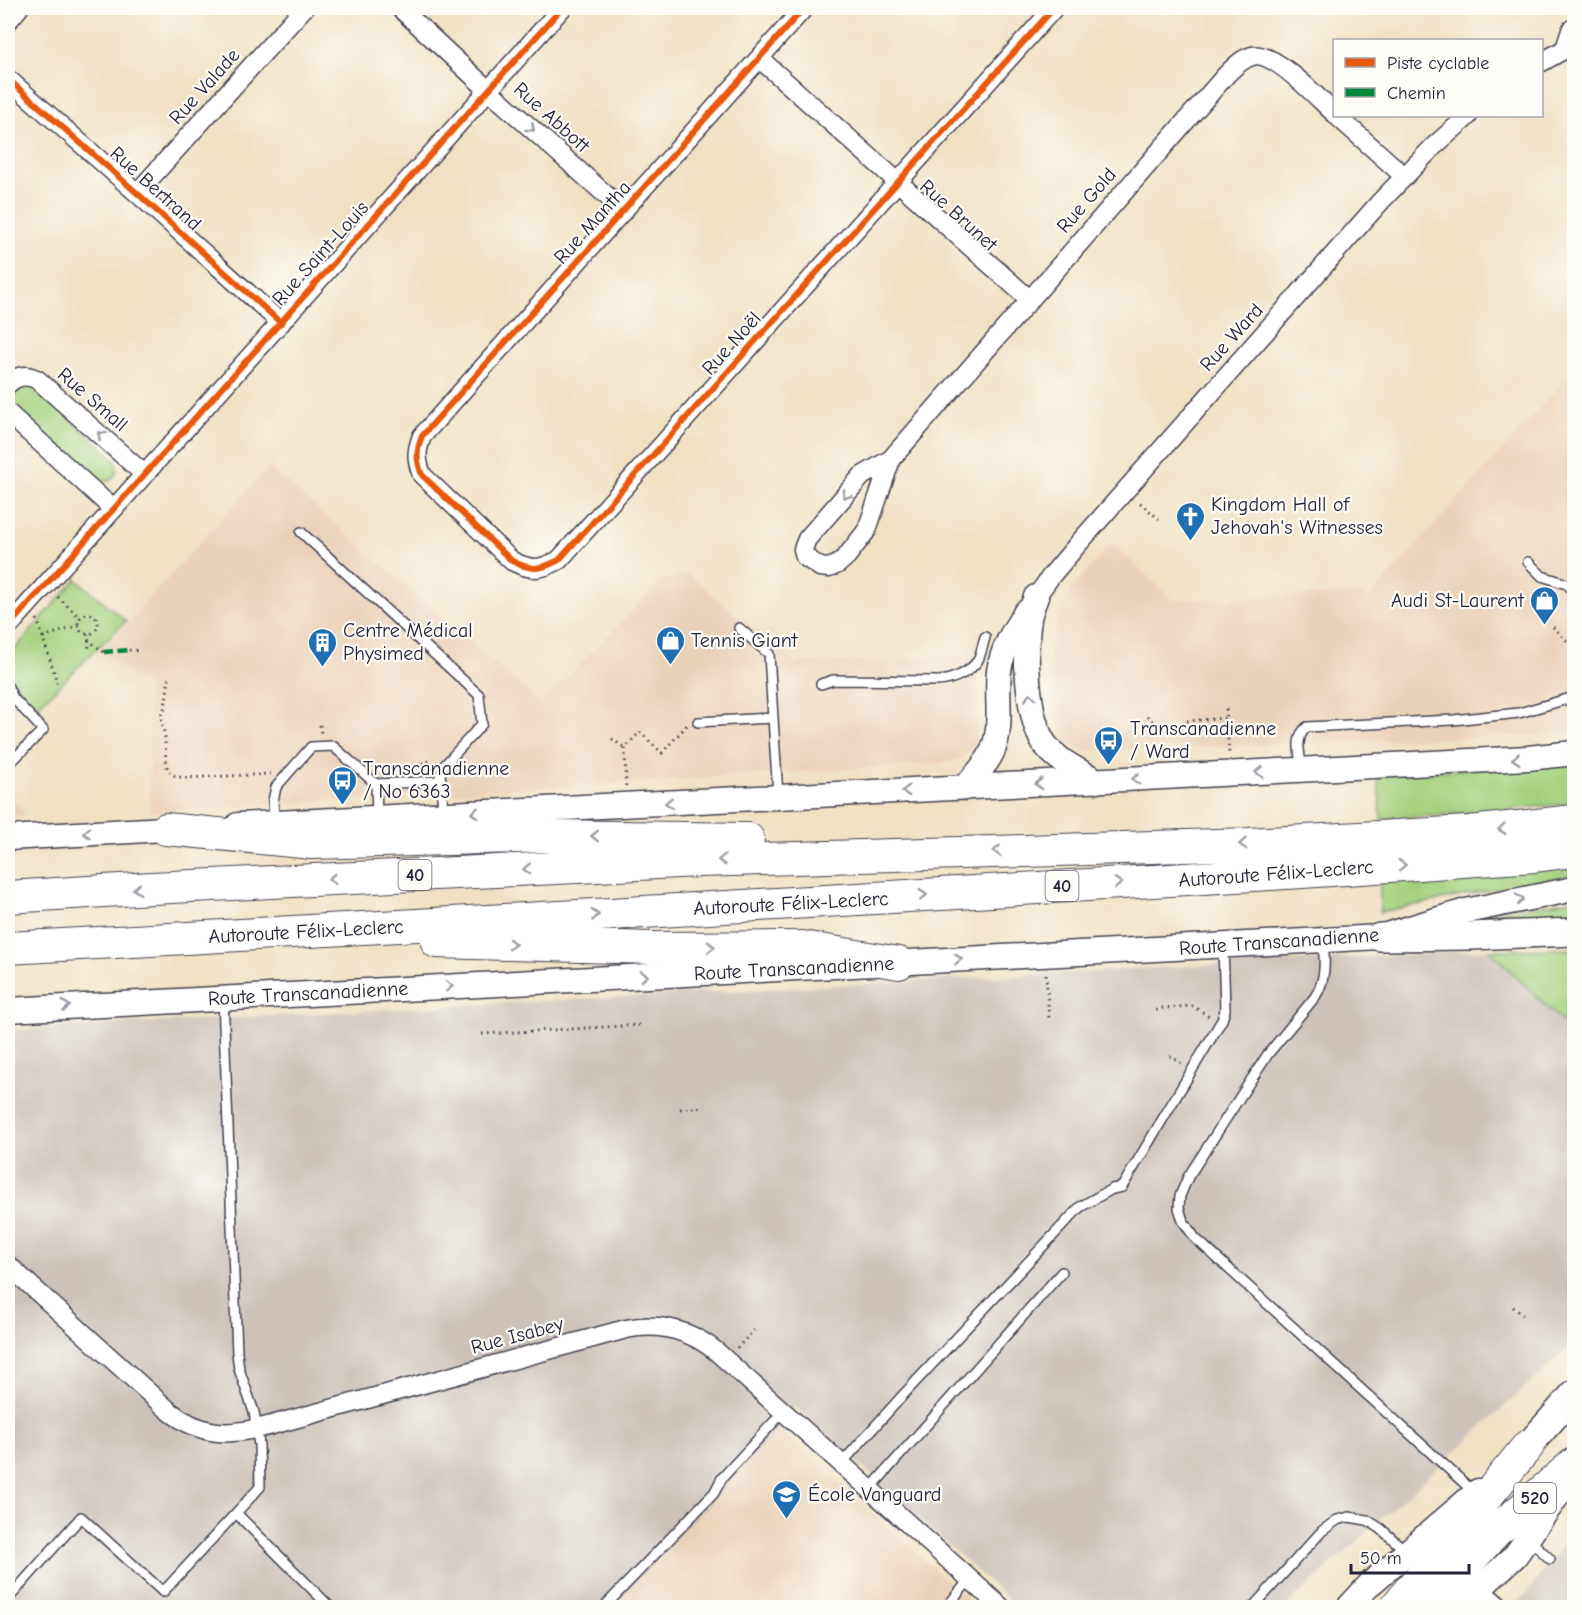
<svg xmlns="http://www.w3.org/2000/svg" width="1582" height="1615" font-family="'Comic Neue',sans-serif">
	<rect width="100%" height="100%" fill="#fdfcf7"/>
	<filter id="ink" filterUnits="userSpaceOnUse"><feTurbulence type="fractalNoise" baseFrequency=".0167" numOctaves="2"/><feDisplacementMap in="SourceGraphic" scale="12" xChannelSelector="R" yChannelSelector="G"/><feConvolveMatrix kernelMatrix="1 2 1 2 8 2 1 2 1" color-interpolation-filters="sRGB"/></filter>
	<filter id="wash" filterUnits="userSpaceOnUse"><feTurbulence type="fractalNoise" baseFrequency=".008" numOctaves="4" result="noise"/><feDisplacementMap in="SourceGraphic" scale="24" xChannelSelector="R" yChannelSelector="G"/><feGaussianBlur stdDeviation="1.35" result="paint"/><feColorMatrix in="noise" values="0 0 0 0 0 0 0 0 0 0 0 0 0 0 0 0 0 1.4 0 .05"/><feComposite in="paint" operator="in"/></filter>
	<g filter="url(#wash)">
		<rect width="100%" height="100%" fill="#f0e1c3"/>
		<path fill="#ead2b8" d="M1574 370V730L1540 735 1082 751 1065 738 1057 723 1050 698 1049 654 1056 623 1072 588 1112 543 1172 600 1361 594 1367 600Z
			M269 466 541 704 661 581 688 574 795 663 976 656 978 728 976 741 969 752 961 759 942 763 150 812 148 686 100 653Z
			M8 795 27 815 8 817Z
			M779 1429 976 1607 613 1608Z"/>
		<path fill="#ccc2b9" d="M1489 950 1574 1033V1343L1285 1607H1017L795 1407 777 1431 613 1607 8 1608V1030Z
			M1574 1532V1607L1508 1608 1526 1594Z"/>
		<path fill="#a4d07d" stroke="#63795c" stroke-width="1.5" d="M22 387H31L38 391 112 457C124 473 111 487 94 479L16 410C10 400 13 393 22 387Z
			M76 579 126 621 35 709C23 694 7 677 8 657Z
			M1574 761V803L1459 814 1381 819 1378 776Z
			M1574 865V875L1517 885 1380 912V882Z
			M1574 900V921L1471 923 1470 916Z
			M1568 949 1574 950V1033L1489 950Z"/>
	</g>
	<g filter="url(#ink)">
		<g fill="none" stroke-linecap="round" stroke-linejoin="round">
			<defs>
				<path id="lane" d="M301 532 479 695 482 724 442 768 440 775 441 781
					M1528 562 1542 576 1567 584 1574 591
					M739 628 769 654 773 718
					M821 684 833 680 936 681C950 681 970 673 978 660 981 654 983 644 985 637
					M8 687 13 698 43 730 9 764 8 762
					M698 722 773 718 778 796
					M1302 770C1300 755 1294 737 1307 727L1453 720 1519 713 1574 697
					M377 817 376 784 441 781 443 812
					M274 822 273 801 276 787 311 747 333 746 376 784
					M1323 942C1325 962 1326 980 1315 997L1268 1054 1188 1177 1180 1196 1179 1208 1183 1221 1195 1238 1475 1493
					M841 1464 904 1394 1080 1207 1112 1189 1122 1187 1222 1020 1225 1010 1223 946
					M870 1489 1062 1272
					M236 1513 331 1608
					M1528 1538 1550 1559
					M8 1599 81 1517 163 1592 260 1487 259 1445 254 1412 239 1369 237 1353 223 999
					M603 1608 714 1493 722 1478 783 1412
					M946 1608 970 1579
					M1252 1608 1322 1531 1337 1520 1349 1517 1367 1520 1380 1528 1407 1552"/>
				<path id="street" d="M400 8 487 89 624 211
					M804 8 422 436C416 451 416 459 422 475L512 561C532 571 540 570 559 560L1054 8
					M8 21 19 8
					M760 59 1029 299
					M1542 62 1574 44
					M8 79 137 193 281 323
					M1337 116 1404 176
					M137 193 304 8
					M8 384C17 375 27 374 38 380L144 474
					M8 413 113 509
					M891 459 867 530 847 556 838 564 829 568 820 567 805 557 803 549 807 539 862 476 891 459 1226 75C1233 68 1241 59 1252 56 1272 49 1319 99 1334 113
					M1036 597 1051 576 1078 544 1381 201 1433 147 1468 116
					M8 627 562 8
					M8 1265 168 1410C202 1437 229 1436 268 1426L626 1329C660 1322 690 1330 717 1352L1002 1608
					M1479 1589 1501 1608"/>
				<path id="secondary" d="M1569 46 1574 31
					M1036 597C1033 605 1030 612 1029 619 1024 650 1027 717 1044 743 1057 761 1078 770 1097 781
					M965 788C974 776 987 765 993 750 1003 725 996 698 999 671 1002 649 1014 630 1026 612
					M238 825 1528 758 1574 753
					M8 838 182 828
					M8 1010 1380 937 1466 911 1574 889
					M1348 1608 1370 1584 1478 1491
					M1463 1608 1479 1589 1515 1556 1570 1478"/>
				<path id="primary" d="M1380 937 1470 936 1574 932
					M1528 1446 1574 1394"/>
				<path id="highway" d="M166 829 312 843 550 836 748 839
					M8 897 152 888 699 861 1249 844 1469 832 1574 821
					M437 942 653 948 802 947 899 963
					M8 948 595 915 1302 872 1535 856 1574 851
					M1395 1608 1528 1446
					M1427 1608 1495 1532 1574 1464"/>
			</defs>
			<use href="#lane" stroke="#413f4f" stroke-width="12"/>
			<use href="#street" stroke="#413f4f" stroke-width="21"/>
			<use href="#secondary" stroke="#413f4f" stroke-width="27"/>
			<use href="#primary" stroke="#413f4f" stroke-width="30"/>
			<use href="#highway" stroke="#413f4f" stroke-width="34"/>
			<path stroke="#413f4f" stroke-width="3" stroke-dasharray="1.5 4.5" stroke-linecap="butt" d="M1140 503 1159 519
				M58 597 80 618
				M78 624a10 10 0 1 1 20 0a10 10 0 1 1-20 0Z
				M37 619 58 685
				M1553 627 1574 648
				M88 634 89 651
				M43 637 78 626
				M88 640 104 652
				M129 650 140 651
				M169 678 165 707 161 715 165 738 166 764 168 770 172 775 184 778 271 774
				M1226 709 1229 755
				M1147 716 1157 725 1170 726
				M1187 721 1227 718
				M320 725 321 735
				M612 739 625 748
				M382 771 386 767 413 766 433 760
				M626 786 625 748 640 732 662 753 688 724
				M1046 974 1049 1018
				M1156 1010 1163 1008 1192 1006 1211 1017
				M482 1034 639 1025
				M1170 1056 1181 1063
				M680 1109 704 1107
				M1513 1307 1523 1315
				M737 1348 754 1330"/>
			<use href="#lane" stroke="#fff" stroke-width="9"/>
			<use href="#street" stroke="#fff" stroke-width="18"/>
			<use href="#secondary" stroke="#fff" stroke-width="24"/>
			<use href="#primary" stroke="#fff" stroke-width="27"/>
			<use href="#highway" stroke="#fff" stroke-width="32"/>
			<path stroke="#00873e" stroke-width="4.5" stroke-dasharray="9 4.5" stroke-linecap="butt" d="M104 652 129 650"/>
			<defs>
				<path id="cycleway" d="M804 8 422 436C416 451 416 459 422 475L512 561C532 571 540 570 559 560L1054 8
					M8 79 137 193 281 323
					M8 627 562 8"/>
			</defs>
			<use href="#cycleway" stroke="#fdfcf7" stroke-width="10"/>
			<use href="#cycleway" stroke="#e8590c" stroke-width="6"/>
		</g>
		<defs><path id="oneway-chevron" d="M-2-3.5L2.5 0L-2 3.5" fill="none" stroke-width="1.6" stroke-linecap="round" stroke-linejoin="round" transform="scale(1.5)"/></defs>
		<g stroke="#9c9ca7">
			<use href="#oneway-chevron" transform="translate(531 128) rotate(42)"/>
			<use href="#oneway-chevron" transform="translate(101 435) rotate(-139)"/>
			<use href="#oneway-chevron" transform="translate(846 495) rotate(131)"/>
			<use href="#oneway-chevron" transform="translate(1030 697) rotate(-98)"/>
			<use href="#oneway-chevron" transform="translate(1516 759) rotate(177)"/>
			<use href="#oneway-chevron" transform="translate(1259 772) rotate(177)"/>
			<use href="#oneway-chevron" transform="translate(1136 779) rotate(177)"/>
			<use href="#oneway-chevron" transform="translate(1039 784) rotate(177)"/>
			<use href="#oneway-chevron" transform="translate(906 791) rotate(177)"/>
			<use href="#oneway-chevron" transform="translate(669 803) rotate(177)"/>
			<use href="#oneway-chevron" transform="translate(475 813) rotate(177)"/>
			<use href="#oneway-chevron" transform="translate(1502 829) rotate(175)"/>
			<use href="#oneway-chevron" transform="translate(87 833) rotate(177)"/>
			<use href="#oneway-chevron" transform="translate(595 836) rotate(-180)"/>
			<use href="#oneway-chevron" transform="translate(1243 844) rotate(178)"/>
			<use href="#oneway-chevron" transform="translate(997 851) rotate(178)"/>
			<use href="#oneway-chevron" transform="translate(722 860) rotate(178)"/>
			<use href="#oneway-chevron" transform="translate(1402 865) rotate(-3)"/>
			<use href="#oneway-chevron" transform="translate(527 869) rotate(177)"/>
			<use href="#oneway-chevron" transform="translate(332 879) rotate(177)"/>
			<use href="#oneway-chevron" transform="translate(1118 883) rotate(-3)"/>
			<use href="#oneway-chevron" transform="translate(137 889) rotate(177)"/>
			<use href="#oneway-chevron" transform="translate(923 895) rotate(-4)"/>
			<use href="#oneway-chevron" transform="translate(1520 899) rotate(-12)"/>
			<use href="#oneway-chevron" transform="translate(595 915) rotate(-3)"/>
			<use href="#oneway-chevron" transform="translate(512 944) rotate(1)"/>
			<use href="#oneway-chevron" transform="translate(711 947)"/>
			<use href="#oneway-chevron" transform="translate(958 959) rotate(-3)"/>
			<use href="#oneway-chevron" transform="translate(644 976) rotate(-3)"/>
			<use href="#oneway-chevron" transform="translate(449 986) rotate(-3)"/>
			<use href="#oneway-chevron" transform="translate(66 1006) rotate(-4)"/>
		</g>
	</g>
	<defs>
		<symbol id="church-pin" viewBox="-11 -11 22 30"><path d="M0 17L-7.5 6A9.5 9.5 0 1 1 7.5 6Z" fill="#1f6fb2" stroke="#fdfcf7"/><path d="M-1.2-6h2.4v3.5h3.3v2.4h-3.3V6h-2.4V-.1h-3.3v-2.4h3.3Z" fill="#fff"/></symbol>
		<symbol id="shop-pin" viewBox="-11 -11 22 30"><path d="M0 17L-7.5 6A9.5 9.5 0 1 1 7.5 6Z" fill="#1f6fb2" stroke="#fdfcf7"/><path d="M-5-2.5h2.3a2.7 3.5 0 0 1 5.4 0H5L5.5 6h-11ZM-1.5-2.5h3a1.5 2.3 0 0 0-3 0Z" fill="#fff"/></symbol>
		<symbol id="building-pin" viewBox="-11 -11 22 30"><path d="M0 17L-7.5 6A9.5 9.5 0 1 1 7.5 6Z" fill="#1f6fb2" stroke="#fdfcf7"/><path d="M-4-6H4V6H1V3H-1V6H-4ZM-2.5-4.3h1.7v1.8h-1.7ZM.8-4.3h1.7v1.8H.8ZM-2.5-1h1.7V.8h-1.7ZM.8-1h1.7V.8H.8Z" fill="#fff"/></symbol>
		<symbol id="bus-pin" viewBox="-11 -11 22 30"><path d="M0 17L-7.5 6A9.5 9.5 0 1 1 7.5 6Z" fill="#1f6fb2" stroke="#fdfcf7"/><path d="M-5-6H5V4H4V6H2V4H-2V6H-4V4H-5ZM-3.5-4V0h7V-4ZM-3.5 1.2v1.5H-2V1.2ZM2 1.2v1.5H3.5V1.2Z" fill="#fff"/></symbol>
		<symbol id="school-pin" viewBox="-11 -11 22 30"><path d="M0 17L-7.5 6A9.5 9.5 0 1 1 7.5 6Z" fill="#1f6fb2" stroke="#fdfcf7"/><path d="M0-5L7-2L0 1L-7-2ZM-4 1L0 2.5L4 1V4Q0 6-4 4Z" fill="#fff"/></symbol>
	</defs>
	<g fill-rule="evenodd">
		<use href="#church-pin" x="1174" y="500" width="33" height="45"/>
		<use href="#shop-pin" x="1528" y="584" width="33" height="45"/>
		<use href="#shop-pin" x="654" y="624" width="33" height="45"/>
		<use href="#building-pin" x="306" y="626" width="33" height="45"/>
		<use href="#bus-pin" x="1092" y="724" width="33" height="45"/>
		<use href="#bus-pin" x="326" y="764" width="33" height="45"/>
		<use href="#school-pin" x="770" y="1478" width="33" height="45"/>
	</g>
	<g text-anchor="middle" stroke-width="4.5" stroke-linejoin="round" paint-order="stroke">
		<g fill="#fdfcf7" stroke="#646373" stroke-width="1.5">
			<rect x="398.5" y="860" width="33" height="30" rx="4.5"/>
			<rect x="1045.5" y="871" width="33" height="30" rx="4.5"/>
			<rect x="1514" y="1483" width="42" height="30" rx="4.5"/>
		</g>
		<g font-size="18" font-weight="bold" fill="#22223b">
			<text x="415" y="881">40</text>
			<text x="1062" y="892">40</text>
			<text x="1535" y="1504">520</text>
		</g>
		<g font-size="20" fill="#22223b" stroke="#fdfcf7">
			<text transform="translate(204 86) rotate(-48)" y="7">Rue Valade</text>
			<text transform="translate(552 117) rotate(42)" y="7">Rue Abbott</text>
			<text transform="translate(156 188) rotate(42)" y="7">Rue Bertrand</text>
			<text transform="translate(1086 200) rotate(-49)" y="7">Rue Gold</text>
			<text transform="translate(959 215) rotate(42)" y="7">Rue Brunet</text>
			<text transform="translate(592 222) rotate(-48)" y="7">Rue Mantha</text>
			<text transform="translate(320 253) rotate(-48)" y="7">Rue Saint-Louis</text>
			<text transform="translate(1231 337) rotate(-48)" y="7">Rue Ward</text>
			<text transform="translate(731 343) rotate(-48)" y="7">Rue Noël</text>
			<text transform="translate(93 399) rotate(41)" y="7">Rue Small</text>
			<text transform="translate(1276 873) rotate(-4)" y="7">Autoroute Félix-Leclerc</text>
			<text transform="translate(791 903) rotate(-3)" y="7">Autoroute Félix-Leclerc</text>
			<text transform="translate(306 931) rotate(-3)" y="7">Autoroute Félix-Leclerc</text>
			<text transform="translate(1279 941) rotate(-4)" y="7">Route Transcanadienne</text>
			<text transform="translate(794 968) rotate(-3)" y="7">Route Transcanadienne</text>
			<text transform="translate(308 993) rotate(-3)" y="7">Route Transcanadienne</text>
			<text transform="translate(517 1335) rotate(-15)" y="7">Rue Isabey</text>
		</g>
		<g font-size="20" fill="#22223b" stroke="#fdfcf7" text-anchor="start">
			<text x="1211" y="511">Kingdom Hall of<tspan x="1211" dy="23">Jehovah's Witnesses</tspan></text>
			<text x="1524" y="607" text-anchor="end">Audi St-Laurent</text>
			<text x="343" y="637">Centre Médical<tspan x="343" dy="23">Physimed</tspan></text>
			<text x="691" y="647">Tennis Giant</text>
			<text x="1130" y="735">Transcanadienne<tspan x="1130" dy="23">/ Ward</tspan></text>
			<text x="363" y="775">Transcanadienne<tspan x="363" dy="23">/ No 6363</tspan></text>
			<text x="808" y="1501">École Vanguard</text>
		</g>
	</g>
	<rect width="1582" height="1615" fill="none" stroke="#fdfcf7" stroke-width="30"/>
	<rect x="1333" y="39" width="210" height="78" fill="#fdfcf7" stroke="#a5a5ac" stroke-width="1.5"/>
	<rect x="1345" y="58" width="30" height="9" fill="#e8590c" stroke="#a5a5ac" stroke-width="1.5"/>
	<text x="1387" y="69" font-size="18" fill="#22223b">Piste cyclable</text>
	<rect x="1345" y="88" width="30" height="9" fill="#00873e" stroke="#a5a5ac" stroke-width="1.5"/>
	<text x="1387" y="99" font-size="18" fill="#22223b">Chemin</text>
	<path d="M1351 1564v9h118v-9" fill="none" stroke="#22223b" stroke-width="3"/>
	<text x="1360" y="1564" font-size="18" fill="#22223b" stroke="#fdfcf7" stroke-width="4.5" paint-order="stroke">50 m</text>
</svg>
